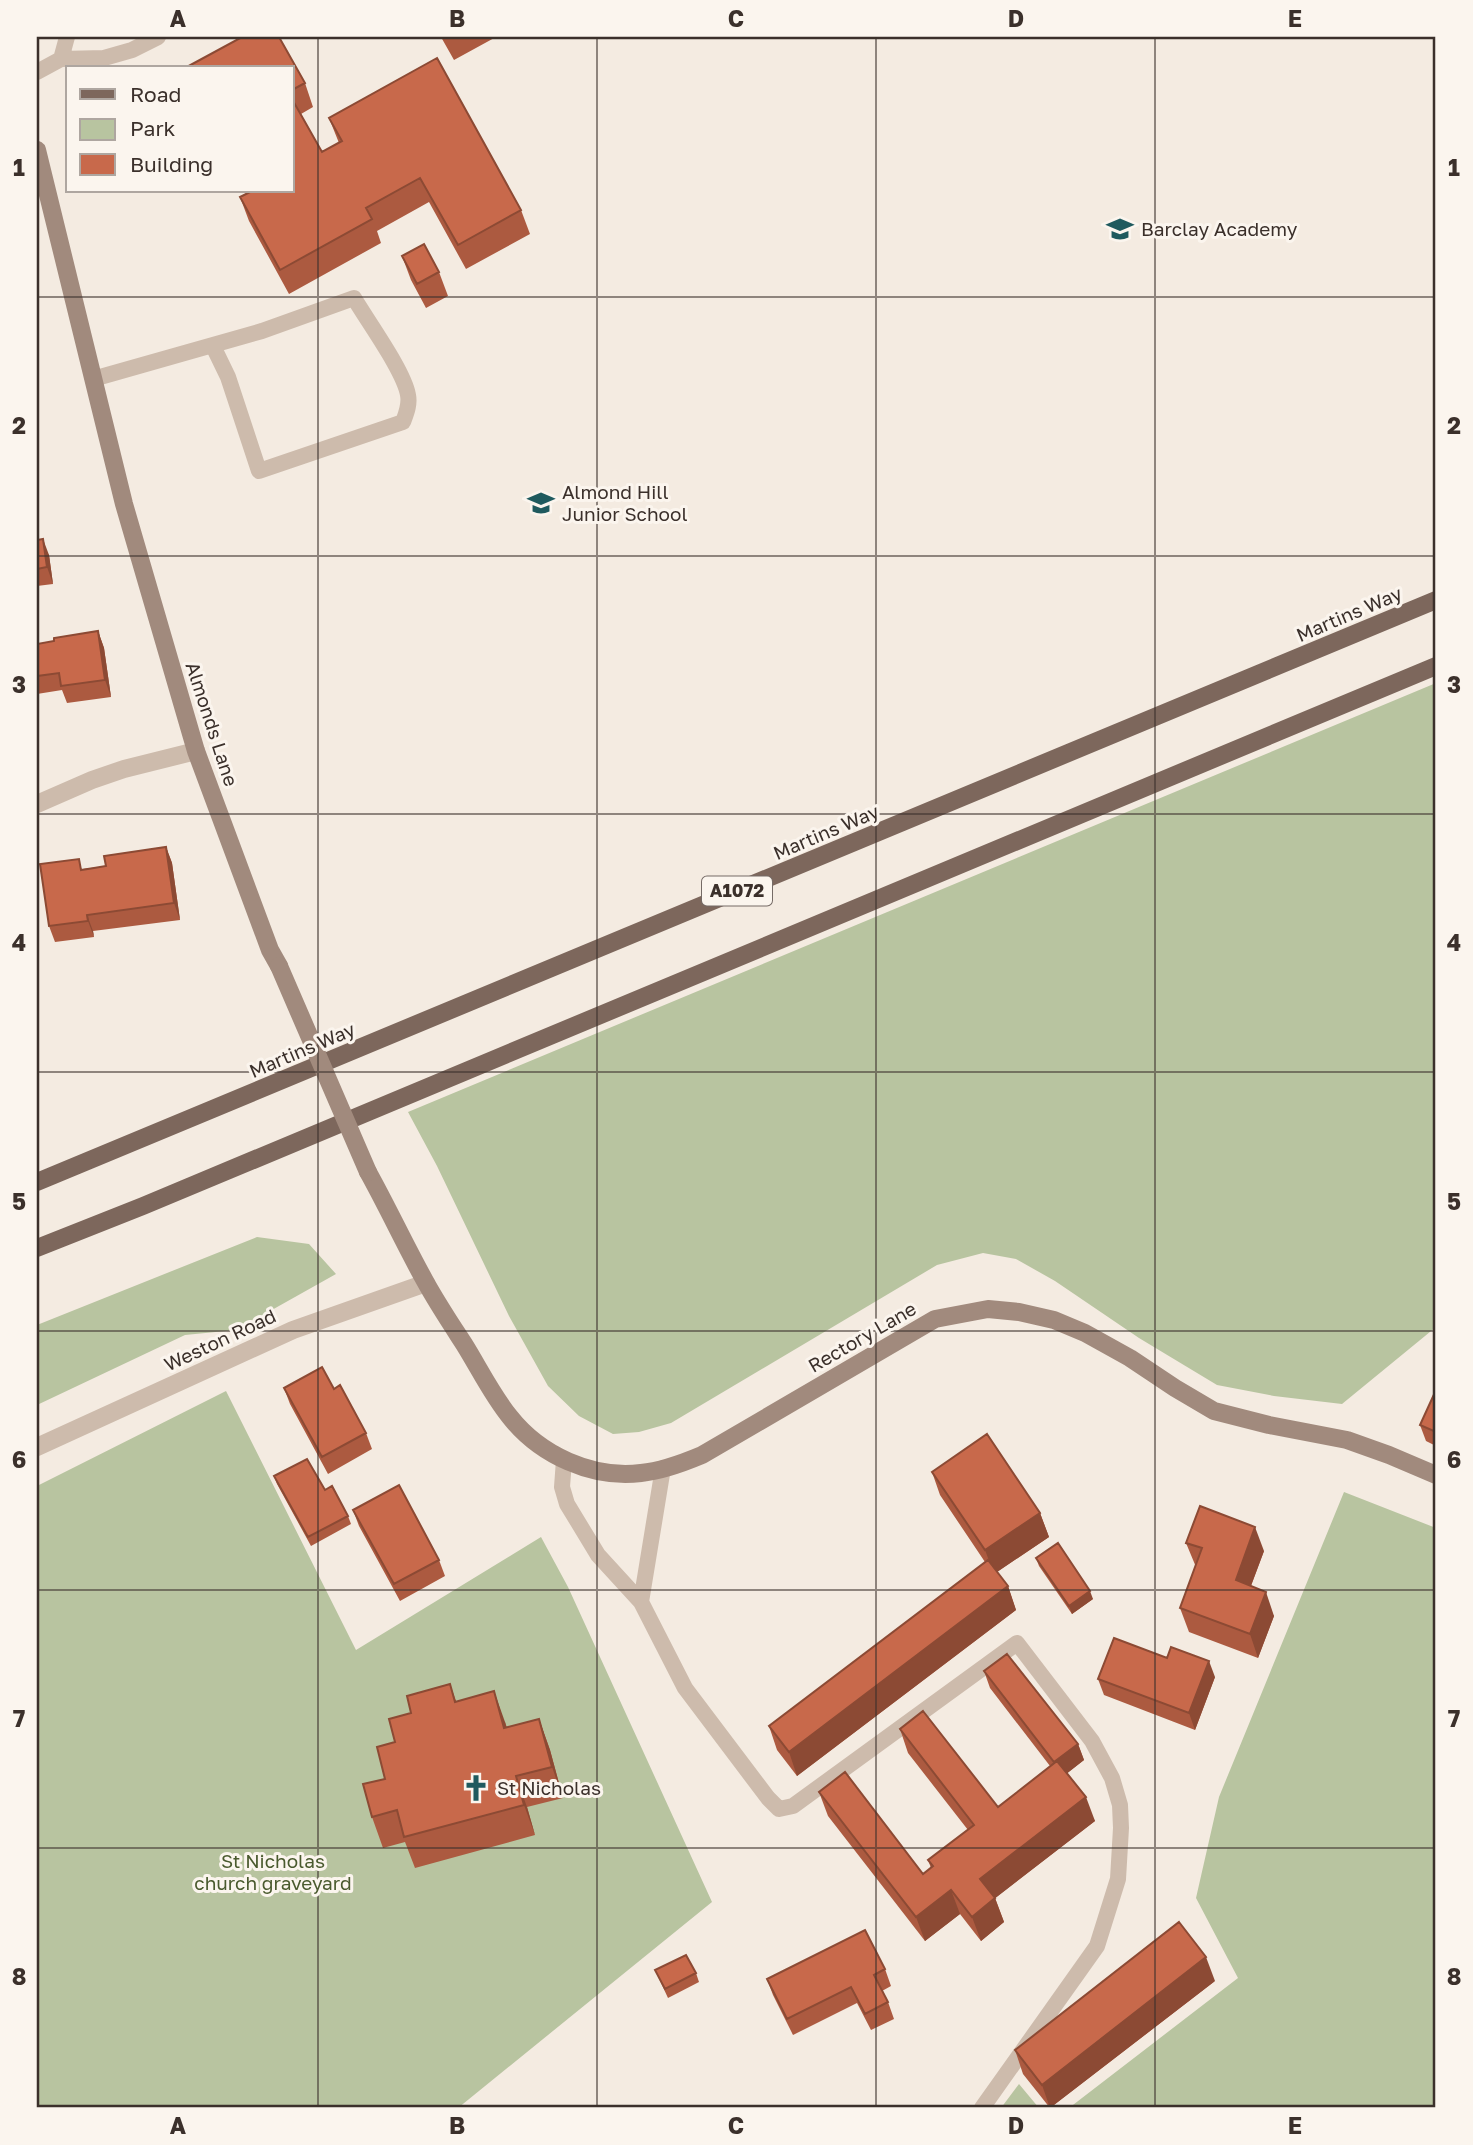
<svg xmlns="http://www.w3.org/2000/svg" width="1473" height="2145" font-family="'Golos Text',sans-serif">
	<rect width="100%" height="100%" fill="#f4ebe1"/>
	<path fill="#b8c4a0" d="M1436 683V1327L1342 1404 1274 1396 1217 1385 1139 1338 1055 1281 1016 1259 983 1253 937 1265 671 1423 639 1432 613 1434 579 1416 548 1386 509 1316 437 1166 408 1112Z
		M257 1237 309 1244 336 1274 236 1330 185 1335 37 1405V1325Z
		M226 1391 356 1650 541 1537 568 1587 712 1902 458 2108H37V1486Z
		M1344 1492 1436 1528V2108H1069L1238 1978 1196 1898 1219 1797Z
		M1019 2084 1039 2108H1001Z"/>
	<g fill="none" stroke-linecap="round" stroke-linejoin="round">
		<path stroke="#cdbbac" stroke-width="16" d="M61 59 67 37
			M37 72 61 59 104 58 132 50 158 37
			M93 379 262 331 354 298C368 322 404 371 408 395 410 405 406 414 403 422L259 471 228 377 213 346
			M564 1460 562 1487 567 1504 598 1555 641 1602
			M663 1468 641 1602 685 1688 768 1798 779 1809 793 1806 1017 1643 1092 1741 1112 1778 1120 1805 1121 1828 1118 1879 1097 1946 982 2108"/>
		<path stroke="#cdbbac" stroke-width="18" d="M37 804 92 780 124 769 196 751
			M37 1447 293 1330 426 1283"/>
		<path stroke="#a18a7d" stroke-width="18" d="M37 150 124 504 196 751 270 950 279 966
			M368 1172C388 1208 405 1245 425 1281 437 1303 451 1324 464 1344 479 1368 492 1395 510 1417 540 1455 592 1479 641 1473 662 1471 683 1463 702 1455L935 1319 988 1309 1019 1312 1054 1320 1085 1333 1130 1358 1175 1388 1214 1411 1269 1425 1347 1440 1389 1455 1436 1475"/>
		<path stroke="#7d675c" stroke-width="18" d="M37 1182 1436 600
			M37 1248 143 1206 1436 666"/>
		<path stroke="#a18a7d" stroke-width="18" d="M279 966 368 1172"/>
	</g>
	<path fill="#ac5a40" d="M441 37H496L454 60Z
		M292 68 305 83 313 107 301 114 322 152 339 143 329 118 521 210 530 234 466 269 429 202 377 231 381 243 289 294 249 221 240 197 250 191H292Z
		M402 256 439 272 448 296 426 308 411 280Z
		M37 540 49 555 53 584 37 586Z
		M98 631 104 648 111 697 67 703 62 690 37 694V644L54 641Z
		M166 847 172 863 180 920 93 931 94 937 55 942 49 926 83 869 106 866Z
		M284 1388 334 1389 366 1433 372 1449 328 1474 290 1404Z
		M1436 1390V1446L1426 1441 1420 1425Z
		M932 1472 1040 1513 1049 1537 997 1572 1008 1586 1016 1610 797 1776 777 1750 769 1726 985 1562 940 1495Z
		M274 1476 325 1490 348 1516 351 1524 311 1546 277 1484Z
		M353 1510 439 1560 445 1576 400 1601 359 1526Z
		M1186 1543 1264 1551 1251 1586 1274 1616 1258 1658 1189 1632 1180 1608 1196 1567Z
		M1036 1558 1093 1599 1072 1614 1039 1566Z
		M984 1671 1078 1744 1084 1760 1067 1773 1095 1821 995 1898 1004 1922 981 1941 960 1914 925 1941 828 1816 819 1792 923 1874 931 1868 928 1860 968 1830 908 1753 900 1729 998 1807 1050 1766 990 1688Z
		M1215 1677 1195 1730 1104 1695 1098 1679Z
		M450 1684 456 1701 505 1722 507 1728 539 1719 550 1750 563 1798 527 1807 535 1835 415 1868 405 1842 383 1848 372 1817 385 1779 395 1742 411 1713Z
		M885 1969 891 1986 882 1991 888 2002 894 2019 871 2030 857 2003 793 2035 773 1995 767 1979Z
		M655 1970 696 1973 699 1982 668 1998Z
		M1215 1981 1050 2108 1023 2074 1015 2050Z"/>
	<path fill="#8c4a34" d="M43 539 49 555 53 584 47 567Z
		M98 631 104 648 111 697 105 680Z
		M166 847 172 863 180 920 174 903Z
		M87 915 93 931 94 937 88 921Z
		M1040 1513 1049 1537 994 1574 985 1550Z
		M1255 1527 1264 1551 1244 1604 1236 1580Z
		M1008 1586 1016 1610 797 1776 789 1752Z
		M1090 1591 1093 1599 1072 1614 1069 1606Z
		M1266 1592 1274 1616 1258 1658 1250 1634Z
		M1209 1661 1215 1677 1195 1730 1189 1713Z
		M494 1691 505 1722 516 1759 504 1728Z
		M539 1719 550 1750 563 1798 552 1767Z
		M1078 1744 1084 1760 1060 1779 1054 1762Z
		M516 1776 527 1807 535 1835 524 1805Z
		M1086 1797 1095 1821 989 1903 980 1879Z
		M951 1890 960 1914 925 1941 916 1917Z
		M995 1898 1004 1922 981 1941 972 1917Z
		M1206 1957 1215 1981 1050 2108 1042 2085Z"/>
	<path fill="#c8694b" stroke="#8c4a34" stroke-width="2" d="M242 37H279L305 83 292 90V68H185Z
		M437 58 521 210 458 245 420 178 366 208 372 219 280 270 240 197 252 191H292V99L322 152 342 141 329 118Z
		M424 244 439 272 417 284 402 256Z
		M43 539 47 567 37 569V540Z
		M98 631 105 680 61 686 59 673 37 676V644L54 641V638Z
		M166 847 174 903 87 915 88 921 49 926 40 864 79 859 81 870 94 868 106 866 104 856Z
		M322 1367 334 1389 340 1385 366 1433 322 1457 284 1388Z
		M1436 1390V1432L1420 1425Z
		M987 1434 1040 1513 985 1550 932 1472Z
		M307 1459 325 1490 332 1486 348 1516 308 1537 274 1476Z
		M399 1485 439 1560 394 1584 353 1510Z
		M1200 1506 1255 1527 1236 1580 1266 1592 1250 1634 1180 1608 1202 1548 1186 1543Z
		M1058 1543 1090 1591 1069 1606 1036 1558Z
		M988 1560 1008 1586 789 1752 769 1726Z
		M1114 1638 1167 1658 1171 1647 1209 1661 1189 1713 1098 1679Z
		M1007 1654 1078 1744 1054 1762 984 1671Z
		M450 1684 455 1702 494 1691 504 1728 539 1719 552 1767 516 1776 524 1805 404 1837 397 1810 372 1817 363 1784 385 1779 377 1747 395 1742 389 1719 411 1713 407 1696Z
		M923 1711 998 1807 1057 1761 1086 1797 980 1879 995 1898 972 1917 951 1890 916 1917 819 1792 845 1772 923 1874 933 1866 928 1860 974 1825 900 1729Z
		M1179 1922 1206 1957 1042 2085 1015 2050Z
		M865 1930 885 1969 874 1975 888 2002 865 2014 851 1987 787 2019 767 1979Z
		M686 1955 696 1973 665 1989 655 1970Z"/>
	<path fill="none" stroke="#3b302b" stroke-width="2" stroke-opacity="0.55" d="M318 37V2108M597 37V2108M876 37V2108M1155 37V2108M37 297H1436M37 556H1436M37 814H1436M37 1072H1436M37 1331H1436M37 1590H1436M37 1848H1436"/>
	<defs>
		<symbol id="school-bare" viewBox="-9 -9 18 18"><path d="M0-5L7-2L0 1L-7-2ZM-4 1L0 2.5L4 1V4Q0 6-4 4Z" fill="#1f5a5e" stroke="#fbf5ee" stroke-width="2.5" paint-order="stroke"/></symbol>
		<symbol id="church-bare" viewBox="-9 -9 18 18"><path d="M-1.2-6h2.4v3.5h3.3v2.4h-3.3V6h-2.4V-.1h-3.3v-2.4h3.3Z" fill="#1f5a5e" stroke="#fbf5ee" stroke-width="2.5" paint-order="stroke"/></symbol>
	</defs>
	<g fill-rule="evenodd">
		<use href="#school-bare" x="1101" y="210" width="38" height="38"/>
		<use href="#school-bare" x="522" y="484" width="38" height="38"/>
		<use href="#church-bare" x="457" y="1769" width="38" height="38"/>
	</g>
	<g text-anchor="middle" stroke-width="6" stroke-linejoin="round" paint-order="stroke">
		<rect fill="#fbf5ee" stroke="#756b66" stroke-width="2" x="702" y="876.5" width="70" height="29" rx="5"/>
		<g font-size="18" font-weight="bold" fill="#3b302b">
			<text x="737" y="897">A1072</text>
		</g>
		<g font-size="19" fill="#3b302b" stroke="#fbf5ee" text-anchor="start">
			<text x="1141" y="236">Barclay Academy</text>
			<text x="562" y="499">Almond Hill<tspan x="562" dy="22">Junior School</tspan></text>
			<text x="497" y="1795">St Nicholas</text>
		</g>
		<g font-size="19" fill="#3b302b" stroke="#fbf5ee">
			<text transform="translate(1349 614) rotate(-23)" y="7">Martins Way</text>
			<text transform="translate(212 724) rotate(72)" y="7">Almonds Lane</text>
			<text transform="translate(826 832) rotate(-23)" y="7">Martins Way</text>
			<text transform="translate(302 1050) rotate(-23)" y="7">Martins Way</text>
			<text transform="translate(862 1337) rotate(-30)" y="7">Rectory Lane</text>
			<text transform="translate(220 1340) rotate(-25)" y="7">Weston Road</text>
		</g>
		<g font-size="19" fill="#4a5a2e" stroke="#fbf5ee">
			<text x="273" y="1868">St Nicholas<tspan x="273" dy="22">church graveyard</tspan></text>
		</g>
	</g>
	<rect width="1473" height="2145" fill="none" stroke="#fbf5ee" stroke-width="77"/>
	<rect x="66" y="66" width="228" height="126" fill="#fbf5ee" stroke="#aea6a0" stroke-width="2"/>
	<rect x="80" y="89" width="35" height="10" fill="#7d675c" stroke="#aea6a0" stroke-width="2"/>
	<text x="130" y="102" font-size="21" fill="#3b302b">Road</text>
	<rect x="80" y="119" width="35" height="21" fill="#b8c4a0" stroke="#aea6a0" stroke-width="2"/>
	<text x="130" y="136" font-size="21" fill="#3b302b">Park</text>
	<rect x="80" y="154" width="35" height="21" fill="#c8694b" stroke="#aea6a0" stroke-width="2"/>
	<text x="130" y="172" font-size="21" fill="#3b302b">Building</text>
	<rect x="38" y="38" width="1396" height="2068" fill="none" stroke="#3b302b" stroke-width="2.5"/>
	<g font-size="23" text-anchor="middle" font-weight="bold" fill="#3b302b">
		<text x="178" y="27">A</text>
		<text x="457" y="27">B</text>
		<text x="736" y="27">C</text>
		<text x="1016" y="27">D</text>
		<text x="1295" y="27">E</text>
		<text x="19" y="176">1</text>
		<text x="1454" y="176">1</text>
		<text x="19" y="434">2</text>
		<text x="1454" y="434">2</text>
		<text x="19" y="693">3</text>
		<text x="1454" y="693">3</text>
		<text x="19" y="951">4</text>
		<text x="1454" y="951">4</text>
		<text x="19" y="1210">5</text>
		<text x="1454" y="1210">5</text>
		<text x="19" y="1468">6</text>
		<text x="1454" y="1468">6</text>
		<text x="19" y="1727">7</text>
		<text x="1454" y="1727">7</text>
		<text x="19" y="1985">8</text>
		<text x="1454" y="1985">8</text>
		<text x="178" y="2134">A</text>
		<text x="457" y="2134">B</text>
		<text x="736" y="2134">C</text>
		<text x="1016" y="2134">D</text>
		<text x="1295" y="2134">E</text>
	</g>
</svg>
